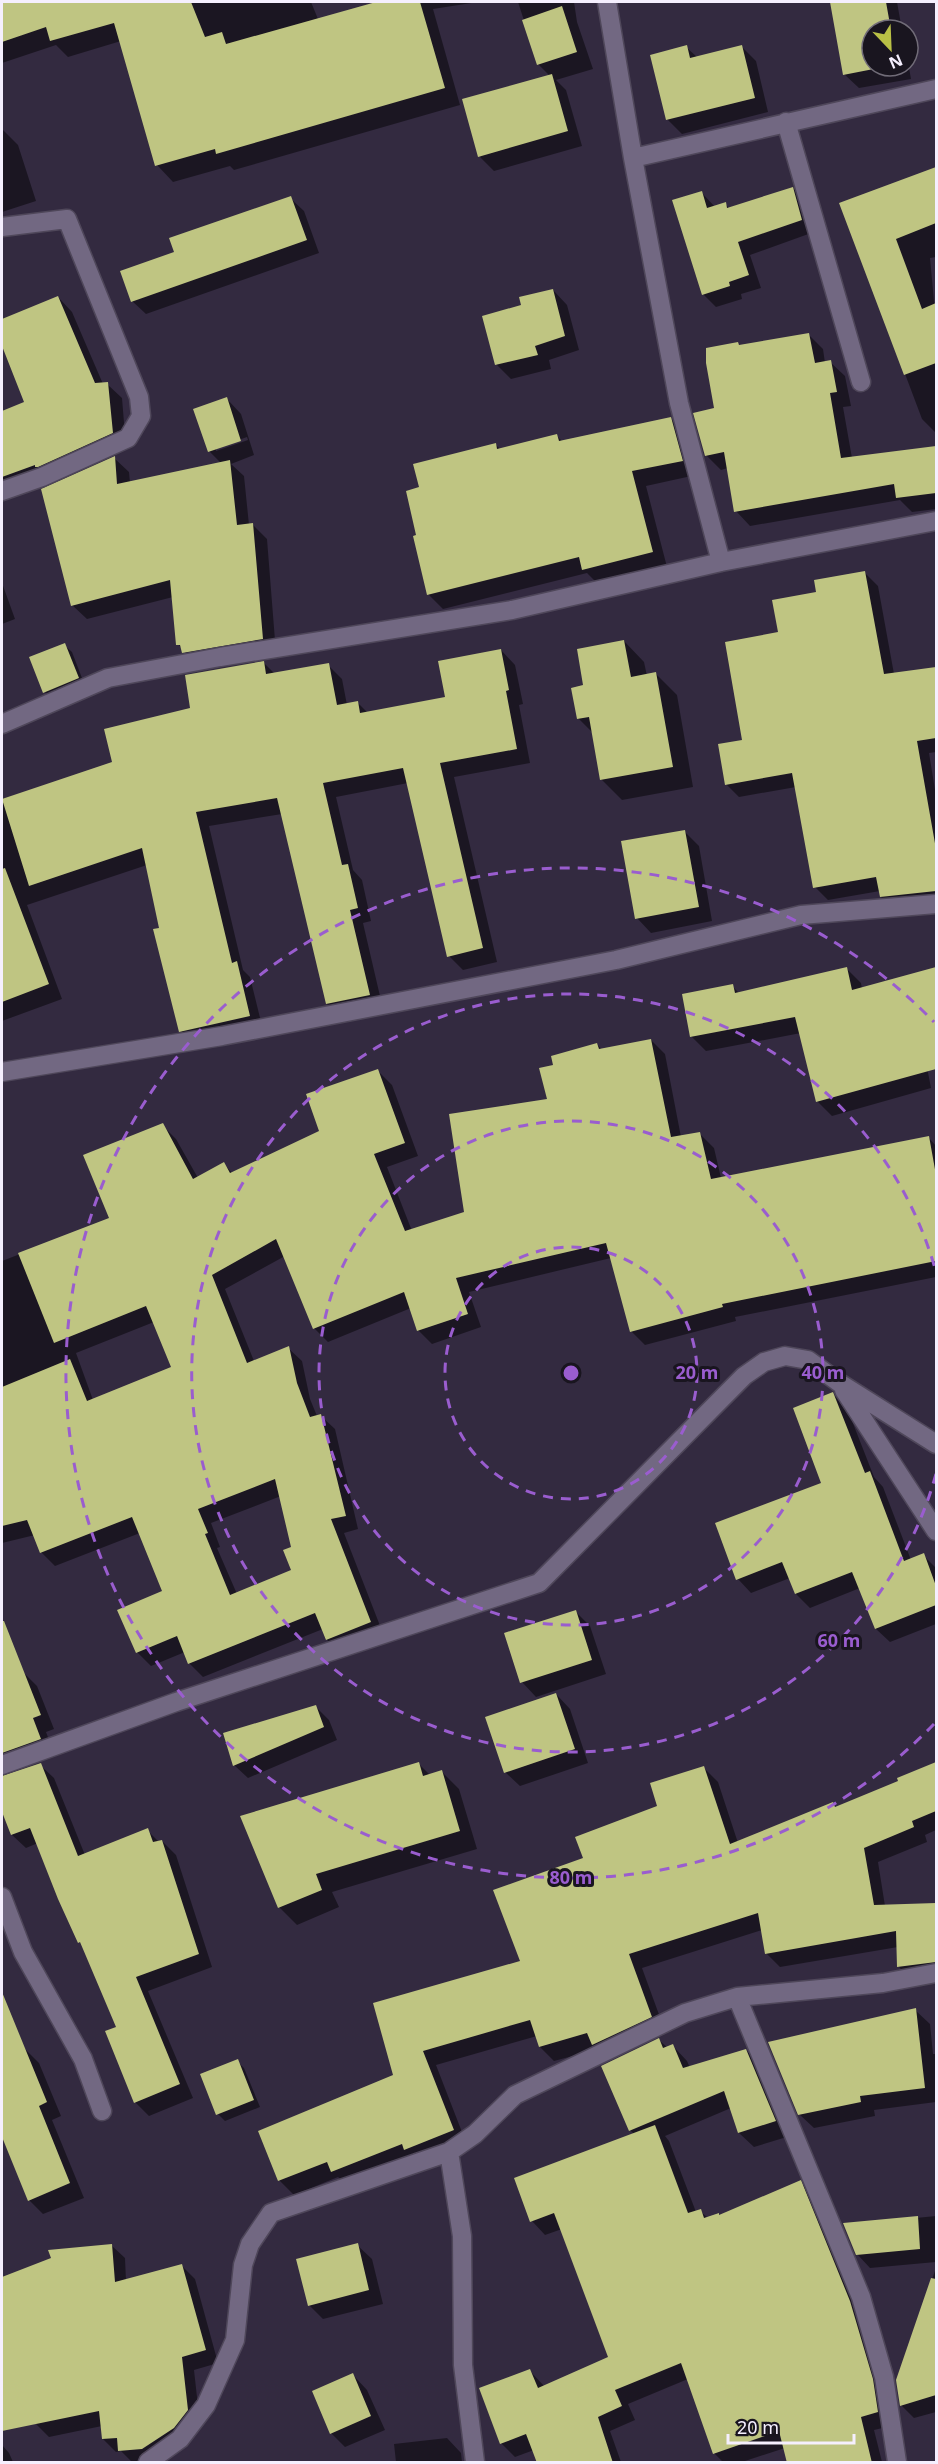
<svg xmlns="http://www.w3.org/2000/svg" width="938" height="2464" font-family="'Noto Sans',sans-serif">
	<rect width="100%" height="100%" fill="#332a40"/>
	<path fill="#0007" fill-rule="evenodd" d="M2 2H311L318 19 381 2H478L433 9 460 105 234 170 230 166 173 182 157 165 121 41 68 57 56 45 2 63Z
		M518 2H574L577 22 593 69 556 80 566 90 582 146 494 171 480 157 550 76 538 64Z
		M831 2H897L902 30H872V66H908V62L911 79 859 88 844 74Z
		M741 46 756 61 768 112 682 134 667 119 686 47 697 57Z
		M2 129 18 145 36 201 2 212Z
		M936 168V257L930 258 936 323V433L922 419 841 204Z
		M793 188 805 201 814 232 750 255 761 288 741 294 742 299 716 307 703 294 702 193 715 207 725 204 730 209Z
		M290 198 304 211 319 253 146 314 132 301 176 253Z
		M553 290 567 305 579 350 549 360 551 369 511 379 497 365 484 317 523 306Z
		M58 297 72 312 103 384H107L122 398 126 447 2 483V413L26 403 2 342V320Z
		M808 334 823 349 825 363 830 362 845 376 851 406 843 407 852 458 936 448V509L912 512 900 500 750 526 736 511 728 468 721 470 706 455 715 409 738 344 741 346Z
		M227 399 241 414 254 455 231 464 244 476 249 525 252 524 267 539 276 653 198 667 178 644 173 597 87 619 72 605 114 458 129 472 130 483 221 463 210 452 195 410ZM247 437 248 440 216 451V448Z
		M671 419 685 433 696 475 646 486 667 567 598 584 587 573 443 609 429 595 418 537 421 488 495 444 501 450 557 436 563 442Z
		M865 573 878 586 894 674 936 669V752L929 753 936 796V904L894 910 881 897 880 891 828 900 815 887 796 787 739 797 726 784 744 741 780 634 818 593Z
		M2 583 15 619 2 624Z
		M624 641 644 662 647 676 656 674 677 695 693 787 622 800 601 779 593 733 578 718 585 687Z
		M64 645 72 652 85 686 52 699 45 692Z
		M501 650 515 665 523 704 519 705 530 763 454 777 497 962 463 970 449 956 408 783 336 797 353 870 362 880 371 921 363 923 383 1009 342 1018 327 1004 282 814 209 826 243 970 250 977 263 1030 195 1045 181 1031 147 865 27 905 62 999 2 1021V800L114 763 192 709 264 663 275 674 328 665 342 679 347 705 358 703 368 713 446 699Z
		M684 831 699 846 712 921 651 933 637 918Z
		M847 969 861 983 862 989 913 994 931 1088 832 1116 817 1101 801 1033 706 1051 691 1036 732 986 740 994Z
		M651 1040 665 1054 681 1137 700 1134 714 1148 721 1178 929 1138 936 1146V1277L735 1317 736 1321 645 1345 631 1331 611 1258 469 1292 481 1327 432 1344 418 1330 411 1308 328 1342 314 1328 285 1256 225 1289 254 1361 288 1348 302 1361 310 1399 317 1416H321L335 1429 358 1529 344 1533 384 1636 341 1653 327 1640 323 1629 203 1677 189 1663 185 1652 151 1666 137 1652 164 1592 140 1533 55 1566 41 1552 35 1535 2 1543V1259V1261L111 1219 162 1125 176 1139 198 1178 224 1164 233 1174 321 1132 378 1071 392 1085 418 1156 387 1167 412 1231 465 1213 549 1100 555 1066 597 1044 602 1050ZM154 1322 173 1368 93 1400 76 1353ZM281 1496 293 1548V1571L237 1594 217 1548 220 1547 211 1523Z
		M833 1394 847 1408 874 1477 883 1487 911 1560 923 1555 936 1568V1624L890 1642 876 1629 860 1588 810 1608 796 1594 790 1578 751 1593 738 1579 823 1484Z
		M576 1612 590 1626 606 1674 536 1697 522 1682Z
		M23 1672 37 1686 54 1729 46 1732 54 1753 11 1768 3 1778 40 1765 54 1778 85 1855 147 1830 159 1842 162 1841 176 1855 212 1967 148 1991 193 2098 149 2116 135 2102 118 2028 38 1843 26 1848 12 1835 2 1808V1680Z
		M556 1694 570 1709 588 1763 520 1786 505 1772Z
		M316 1707 329 1720 337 1740 248 1778 234 1765Z
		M418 1763 430 1775 442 1772 459 1789 477 1849 332 1892 339 1907 297 1925 279 1907Z
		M930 1766 936 1773V1830L925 1835 927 1842 878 1862 885 1906 936 1904V1977L913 1981 899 1967 898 1947 780 1967 766 1953 762 1930 642 1968 665 2031 554 2061 540 2047 537 2036 436 2065 467 2145 347 2185 338 2177 294 2195 280 2181 260 2132 395 2076 522 1962 585 1859 659 1807 704 1768 718 1782 738 1843 833 1804 837 1808 900 1782Z
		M915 2010 930 2024 933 2054H936V2102L874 2110 875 2116 814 2128 799 2114Z
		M659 2040 668 2048 673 2046 687 2061 690 2068 746 2050 760 2065 790 2136 754 2147 739 2133 731 2108 665 2136 669 2141 696 2212 700 2211 708 2218 720 2216 800 2182 814 2196 864 2316 891 2426 874 2430 882 2462H788L785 2448 742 2462H723L714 2453 688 2379 628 2404 635 2420 610 2431 621 2462H538L534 2450 515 2457 501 2443 530 2371 545 2387 610 2358 562 2229 545 2235 532 2221 634 2134 630 2130Z
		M25 2049 39 2063 61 2116 52 2120 84 2198 43 2214 29 2200 4 2139 2 2141V2058Z
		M237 2061 244 2068 260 2107 225 2121 218 2114 202 2075Z
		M936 2216V2262L870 2268 857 2254 845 2225Z
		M111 2245 125 2258 126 2281 182 2266 195 2279 218 2363 194 2370 200 2424 143 2462H132L121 2451 116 2452 103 2439 102 2426 49 2437 36 2424 13 2339 2 2327V2278L53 2259Z
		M357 2245 372 2259 383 2304 323 2319 309 2305Z
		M936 2268V2412L914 2418 901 2405 897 2380Z
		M353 2375 367 2390 385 2430 345 2447 331 2433Z
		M447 2438 461 2453 462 2462H396L394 2444Z
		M2 2445 9 2453 13 2462H2Z"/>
	<path fill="#bfc582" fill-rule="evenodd" d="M2 2H191L205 37 222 32 226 44 376 2H420L445 88 216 154 215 149 155 166 114 23 50 41 46 27 2 42Z
		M830 2H886L891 30H872V66H889L843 75Z
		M562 6 577 52 537 65 522 20Z
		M687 45 690 58 742 45 755 98 666 120 650 55Z
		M552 74 568 131 478 157 462 99Z
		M936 167V223L896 239 922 309 936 303V363L904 375 839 203Z
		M793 187 802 220 738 242 749 275 729 282 730 286 702 295 672 200 702 191 707 208 726 202 727 208Z
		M291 196 307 240 131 302 120 271 174 252 169 238Z
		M553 289 565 336 535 346 538 355 495 365 482 316 521 305 519 297Z
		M58 296 95 383 108 382 113 433 38 467H35V465L2 477V411L24 402 2 346V319Z
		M809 333 815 363 831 360 837 392 830 393 841 458 936 446V493L896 498 894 484 734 512 724 452 705 456 693 413 714 408 706 363V348L738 342 739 345Z
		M227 397 241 441 208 452 193 409Z
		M671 417 683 461 632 471 653 552 582 570 579 557 427 595 413 536 416 535 406 491 419 487 413 464 496 443 497 449 557 434 559 441Z
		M115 456 117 484 230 460 237 525 253 523 263 639 182 653 180 645H176L170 580 71 606 41 489Z
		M865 571 884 674 936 667V738L917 741 936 849V891L880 897 876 877 813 888 792 773 725 785 718 744 742 740 725 642 778 632 772 600 816 592 814 580Z
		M624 640 631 677 656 672 673 767 600 780 589 717 577 719 571 688 583 685 577 649Z
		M65 643 79 678 43 693 29 657Z
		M501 649 509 690 506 691 517 749 440 763 483 948 447 957 403 768 323 783 342 865 348 864 358 908 350 910 370 995 326 1004 277 798 196 812 232 963 237 961 250 1016 179 1032 153 929 159 928 142 848 29 886 2 799 112 762 104 729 190 708 185 675 264 661 266 674 329 663 337 705 358 701 360 713 445 697 438 661Z
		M685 830 699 907 635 919 621 841Z
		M5 868 49 984 2 1002V869Z
		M847 967 852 990 936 967V1069L816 1102 795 1017 690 1037 682 994 733 984 735 993Z
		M651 1039 671 1137 700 1132 711 1179 929 1136 936 1175V1261L722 1304 723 1307 630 1332 606 1243 456 1278 468 1314 417 1331 404 1292 313 1329 276 1239 212 1275 247 1363 289 1346 297 1383 310 1417 321 1414 346 1516 331 1519 371 1622 326 1640 315 1613 188 1664 177 1636 136 1653 117 1610 162 1591 132 1517 40 1553 27 1520 2 1526V1387L70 1359 87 1401 171 1367 146 1306 54 1343 18 1253 109 1218 83 1155 163 1123 193 1179 224 1162 230 1173 319 1131 306 1094 378 1069 405 1143 374 1154 405 1231 464 1212 449 1114 547 1099 539 1068 553 1065 551 1056 597 1043 599 1049ZM275 1479 291 1547 283 1550 291 1570 230 1595 205 1534 208 1533 198 1509Z
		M833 1392 865 1473 870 1471 904 1561 924 1553 936 1586V1605L875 1629 852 1572 795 1594 782 1562 736 1580 715 1523 821 1483 793 1408Z
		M576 1610 592 1660 520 1683 504 1633Z
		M2 1621H4L41 1715 33 1718 41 1739 2 1753Z
		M556 1693 575 1749 504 1773 485 1717Z
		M316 1705 324 1727 233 1766 223 1733Z
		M419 1762 423 1776 442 1770 460 1831 316 1874 322 1890 278 1908 240 1816Z
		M936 1762V1811L912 1821 914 1827 864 1848 874 1905 936 1903V1962L897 1967 896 1931 765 1954 758 1913 629 1954 652 2017 592 2045 587 2033 539 2047 530 2020 423 2051 454 2130 404 2150 402 2144 331 2172 327 2162 278 2181 258 2131 393 2075 373 2003 520 1961 493 1890 583 1858 575 1837 657 1806 650 1783 704 1766 730 1844 833 1802 835 1807 898 1781 897 1778Z
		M41 1763 78 1856 148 1828 153 1842 162 1840 199 1954 136 1977 180 2084 134 2103 105 2031 116 2027 80 1942 78 1943 58 1899 30 1828 11 1835 2 1812V1776Z
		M2 1992 47 2102 39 2106 70 2183 28 2201 2 2137Z
		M916 2008 925 2088 860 2096 861 2102 798 2115 768 2042Z
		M659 2038 663 2048 673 2044 683 2068 746 2049 776 2121 738 2133 724 2091 629 2131 601 2066Z
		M238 2059 254 2100 216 2115 200 2074Z
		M655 2125 688 2213 701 2209 704 2218 719 2213V2215L801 2180 850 2301 873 2379 878 2412 861 2417 872 2463H787L779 2431 713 2454 681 2363 615 2390 622 2406 598 2417 613 2463H537L526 2434 500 2444 479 2388 530 2369 538 2388 608 2357 554 2213 530 2222 514 2178Z
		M918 2216 920 2249 856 2255 843 2223Z
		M358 2243 369 2290 308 2306 296 2259Z
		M112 2244 115 2282 182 2264 206 2350 182 2357 188 2410 174 2428 142 2449 118 2451 117 2438 102 2439 99 2411 2 2431V2277L51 2258 48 2250Z
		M931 2278 936 2279V2395L900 2406 896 2380Z
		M353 2373 371 2416 330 2434 312 2391Z"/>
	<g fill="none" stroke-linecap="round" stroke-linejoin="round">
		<defs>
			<path id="minor" d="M607 2 633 158 679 403 721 562
				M786 122 861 382
				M633 158 936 89
				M2 227 67 219 139 397 141 416 128 438 42 477 2 491
				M2 724 108 678 220 657 512 610 721 562 936 521
				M2 1072 222 1036 616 960 801 915 936 904
				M844 1390 936 1531
				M2 1765 176 1702 539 1583 744 1376 764 1362 785 1356 808 1360 841 1384 936 1444
				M2 1897 23 1952 83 2059 102 2111
				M737 1997 861 2297 884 2377 897 2462
				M449 2152 462 2236 463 2365 475 2462
				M148 2462 180 2439 206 2405 235 2340 243 2265 250 2244 271 2213 449 2152 475 2134 515 2095 685 2013 737 1997 883 1983 936 1973"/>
		</defs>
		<use href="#minor" stroke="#4f475a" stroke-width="21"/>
		<use href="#minor" stroke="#726882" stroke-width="18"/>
	</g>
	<g fill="none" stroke="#9a5dcf" stroke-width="3" stroke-dasharray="10 8">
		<circle cx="571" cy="1373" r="126"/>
		<circle cx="571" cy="1373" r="252"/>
		<path d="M936 1474A379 379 0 1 1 936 1272"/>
		<path d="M934 1724A505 505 0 1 1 934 1022"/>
	</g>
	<circle cx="571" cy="1373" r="9" fill="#9a5dcf" stroke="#19151f" stroke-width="3"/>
	<g font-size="18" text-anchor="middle" font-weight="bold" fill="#9a5dcf" stroke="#19151f" stroke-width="6" stroke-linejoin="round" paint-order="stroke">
		<text x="697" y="1379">20 m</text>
		<text x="823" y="1379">40 m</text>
		<text x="839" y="1647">60 m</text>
		<text x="571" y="1884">80 m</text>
	</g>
	<rect width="938" height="2464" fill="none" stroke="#f5effe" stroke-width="6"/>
	<g transform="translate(890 48) rotate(157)"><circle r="28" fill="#19151f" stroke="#716c78" stroke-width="1.5"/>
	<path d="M0-4.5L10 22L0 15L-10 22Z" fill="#b9c046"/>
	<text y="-9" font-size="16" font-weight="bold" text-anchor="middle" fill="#f5effe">N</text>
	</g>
	<path d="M728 2434v9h126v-9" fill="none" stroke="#f5effe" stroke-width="3"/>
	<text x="737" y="2434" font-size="18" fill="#f5effe" stroke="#19151f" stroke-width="4.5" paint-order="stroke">20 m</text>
</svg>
